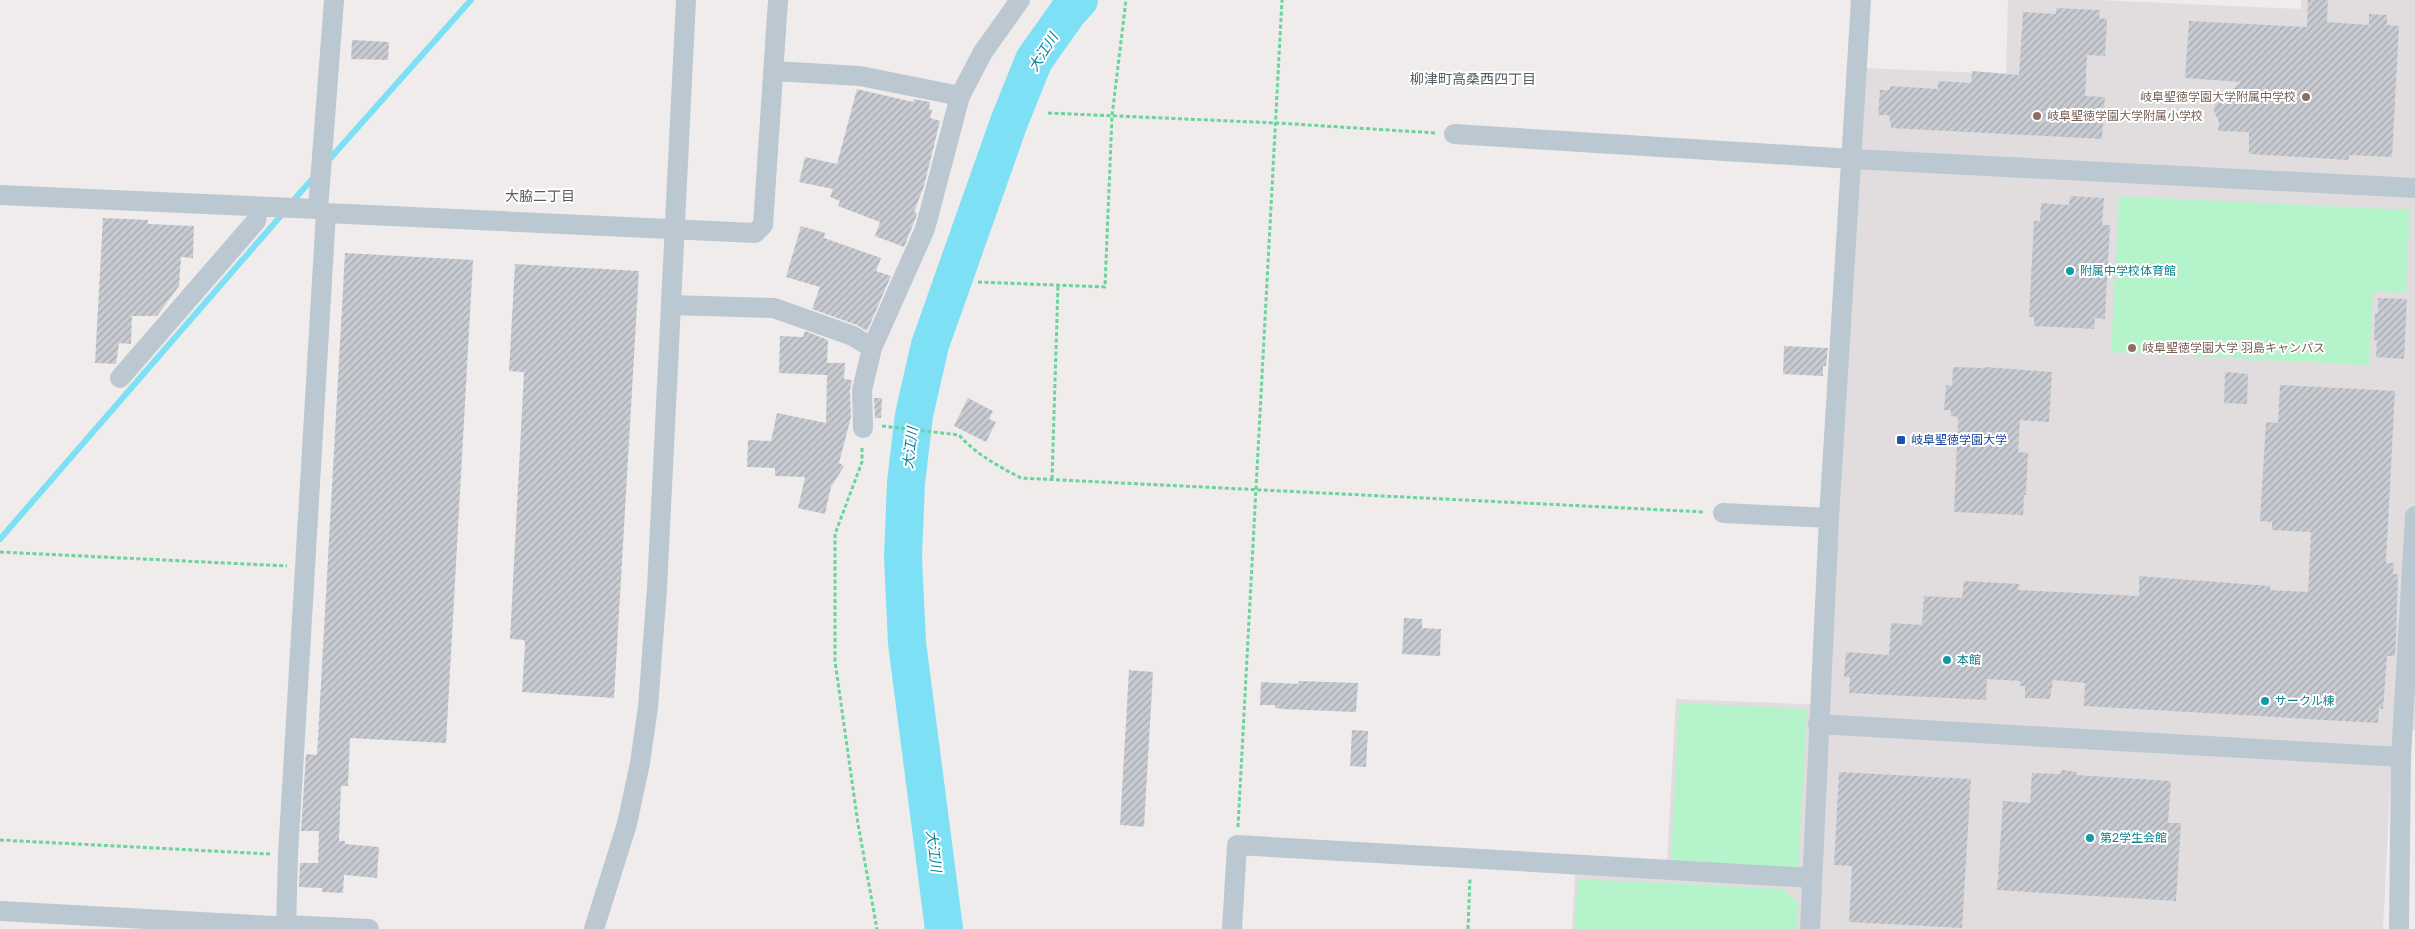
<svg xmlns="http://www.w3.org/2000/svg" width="2415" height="929" font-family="'Golos Text','Noto Sans JP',sans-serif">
	<defs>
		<pattern id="building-hatch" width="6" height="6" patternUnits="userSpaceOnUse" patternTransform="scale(1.25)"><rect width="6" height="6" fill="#c8ccd2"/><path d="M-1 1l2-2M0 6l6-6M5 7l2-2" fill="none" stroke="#a4a8ae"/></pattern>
	</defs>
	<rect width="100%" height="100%" fill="#f0ecec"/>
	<path fill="#e1ddde" d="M2008 0H2098L2301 9V0H2415V730L2393 729 2383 929H1572L1575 874 1666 878 1676 699 1828 705 1864 68 2006 74Z"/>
	<path fill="#b5f3cb" d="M2119 196 2410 210 2406 293 2373 291 2369 365 2111 352Z
		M1679 703 1807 709 1798 870 1671 864Z
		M1578 879 1783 889 1798 903 1797 929H1574Z"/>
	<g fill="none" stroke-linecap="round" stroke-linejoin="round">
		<path stroke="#7de0f5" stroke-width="6" d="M327 162 471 0
			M291 203 314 177
			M0 539 285 211"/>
		<path stroke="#7de0f5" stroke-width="38" d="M944 929 907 643 903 557 906 483 914 415 930 345 1009 122 1034 60 1068 12 1079 0"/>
	</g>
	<path fill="url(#building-hatch)" d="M2308 0H2328L2327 22 2369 25V14L2387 15V25L2399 26 2392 157 2349 155V160L2249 154V132L2218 131 2219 122 2214 111 2215 105 2241 82 2185 78 2189 21 2307 27Z
		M2056 8 2100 10 2099 18 2107 19 2105 56 2087 55 2085 96 2105 97 2102 139 1891 128 1889 115H1878L1880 90H1890V86L1938 89V81L1971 83 1972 71 2019 75 2023 12 2056 14Z
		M352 40 389 42 388 60 351 59Z
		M857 89 913 102 914 99 930 102 929 109 932 110 930 118 940 121 924 186 914 212 917 213 916 217 904 247 875 236 880 222 838 206 840 201 830 197 833 189 799 182 805 157 837 164Z
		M2070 196 2104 198 2102 225H2110L2105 319 2095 318 2094 329 2034 326V317H2029L2034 221H2040L2041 203 2069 205Z
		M103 218 148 220V224L194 226 193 258 181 257 179 286 157 316H132L131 344 119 343 116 364 95 363Z
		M801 226 825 233 824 238 881 258 876 271 891 276 867 331 857 325 812 309 820 287 786 277Z
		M345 253 473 260 446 743 350 738 348 786H341L339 841H345V844L379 847 377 878 344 875 343 893 322 892V888L299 887 300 863H318L319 831H301L306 754 317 755Z
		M515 264 639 271 614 698 522 692 525 644 524 640 510 639 524 372 509 371Z
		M2378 298 2407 299 2404 359 2376 357 2377 340H2374L2375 313H2378Z
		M805 331 828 340 827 363H845L844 379 852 380 850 390 851 417 839 463 844 466 831 487 825 514 798 508 805 477 775 476V468L747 467 748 440 771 441 777 413 826 423 827 375 779 373 780 336 803 337Z
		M1784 346 1828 348 1826 366H1823V376L1783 374Z
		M1953 367 1985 368V367L2052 372 2049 422 2020 420 2018 452 2028 453 2026 495H2024L2023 515 1954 512 1958 417 1951 416V410H1944L1946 385 1952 386Z
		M2225 372 2248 374 2247 404 2224 403Z
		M2280 385 2395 391 2386 563H2394L2393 574H2398L2396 638 2395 656H2387L2383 709 2379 708 2378 723 2084 706 2085 683 2053 680 2050 699 2025 698V686H2020V681L1987 679 1986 700 1849 693 1850 677H1844L1846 652 1889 655 1891 623 1922 625 1924 596 1962 598 1964 581 2019 584 2018 590 2139 596V576L2270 586V590L2308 592 2311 532 2272 530V522L2260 521 2266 422 2278 423Z
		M874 398H882L881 418H875Z
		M968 398 993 411 989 419 996 422 986 442 954 426Z
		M1404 618 1422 619V628L1441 629 1440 656 1402 654Z
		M1129 670 1153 672 1144 827 1120 825Z
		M1299 681 1358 683 1356 712 1282 709 1275 708V705H1260L1261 682 1298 684Z
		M1352 730 1368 731 1366 767 1350 766Z
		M2061 770 2077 772 2076 775 2171 781 2168 823H2181L2176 901 1997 890 2003 801 2030 803 2032 773 2061 774Z
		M1839 772 1971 779 1962 928 1849 922 1852 866 1834 865Z"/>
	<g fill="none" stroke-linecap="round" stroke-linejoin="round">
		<path stroke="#69d59c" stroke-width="3" stroke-dasharray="4 2.5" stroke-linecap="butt" d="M1048 113 1277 123 1436 133
			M978 282 1105 287 1112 116 1126 0
			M882 426 959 435C977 455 998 466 1021 478L1705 512
			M862 448V462L835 534V661L858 824 877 929
			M1052 479 1058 285
			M0 552 287 566
			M1238 827 1282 0
			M0 840 270 854
			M1468 929 1470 877"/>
		<path stroke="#bbc8d1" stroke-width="20" d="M774 71 860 76 960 96
			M1454 134 1852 159 2415 188
			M0 195 318 209 326 213 755 233 763 225 778 0
			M318 209 334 0
			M671 305 774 308 853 336 872 348
			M120 378 256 221 258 208
			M863 428 862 390 872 348 925 229 960 96 983 52 1020 0
			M1723 513 1829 518
			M1818 724 2401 757
			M0 911 272 926 286 925 369 929
			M286 929 288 855 326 213
			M594 929 627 824 640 763 648 707 657 588 686 0
			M1232 929 1237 845 1812 878
			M1810 929 1829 518 1861 0
			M2399 929 2401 757 2415 516"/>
	</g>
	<g fill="#8d6e63" stroke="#fff" stroke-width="2">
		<circle cx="2306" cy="97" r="5"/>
		<circle cx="2037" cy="116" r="5"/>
		<circle cx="2132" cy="348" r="5"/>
	</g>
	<g fill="#0f9aa8" stroke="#fff" stroke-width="2">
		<circle cx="2070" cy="271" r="5"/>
		<circle cx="1947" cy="660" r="5"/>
		<circle cx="2265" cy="701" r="5"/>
		<circle cx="2090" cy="838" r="5"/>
	</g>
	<rect fill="#1a4fb4" stroke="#fff" stroke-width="2" x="1896" y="435" width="10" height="10" rx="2.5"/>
	<g text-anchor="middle" stroke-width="4" stroke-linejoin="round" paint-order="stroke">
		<g font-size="12" fill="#785e54" stroke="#fff" text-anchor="start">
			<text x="2296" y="101" text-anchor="end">岐阜聖徳学園大学附属中学校</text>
			<text x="2047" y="120">岐阜聖徳学園大学附属小学校</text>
			<text x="2142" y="352">岐阜聖徳学園大学 羽島キャンパス</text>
		</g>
		<g font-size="12" fill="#0d838f" stroke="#fff" text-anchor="start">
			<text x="2080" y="275">附属中学校体育館</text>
			<text x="1957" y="664">本館</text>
			<text x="2275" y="705">サークル棟</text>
			<text x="2100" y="842">第2学生会館</text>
		</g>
		<g font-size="12" fill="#164399" stroke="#fff" text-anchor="start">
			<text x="1911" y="444">岐阜聖徳学園大学</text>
		</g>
		<g font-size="14" font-style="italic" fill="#03809a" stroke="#fff">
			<text transform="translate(1043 52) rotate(-58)" y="5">大江川</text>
			<text transform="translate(910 448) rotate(-83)" y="5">大江川</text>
			<text transform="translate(934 851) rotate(83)" y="5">大江川</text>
		</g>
		<g font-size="14" fill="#595d63" stroke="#fff">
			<text x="1473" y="84">柳津町高桑西四丁目</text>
			<text x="540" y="201">大脇二丁目</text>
		</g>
	</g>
</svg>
